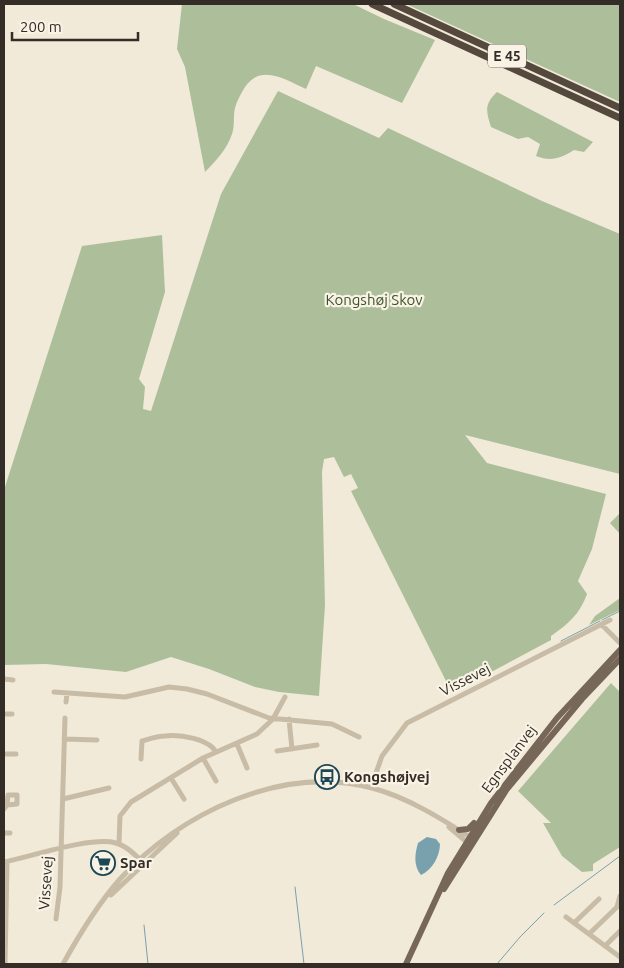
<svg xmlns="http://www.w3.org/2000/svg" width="624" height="968" font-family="Ubuntu,sans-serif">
	<rect width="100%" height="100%" fill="#f1ead9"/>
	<path fill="#acbf9a" d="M182 4H353L384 19 435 40 402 103 316 66 306 89C286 80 261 63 245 87 241 94 237 100 235 108 233 116 235 126 232 134 227 149 216 161 205 172L185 67 177 49Z
		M406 4H620V102Z
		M278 91 379 138 388 128 542 201 620 234V474L465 435 487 463 606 494 592 549 578 581 587 594C580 614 568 624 551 636V640L452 693 351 491 358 488 351 474 344 477 334 457 324 459 322 472 325 605 319 696 279 692 255 687 209 669 171 657 126 672 46 664 4 665V490L82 246 162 235 165 292 139 379 145 387 143 409 151 411 221 194Z
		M497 92 593 142 584 152 574 150C561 158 551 162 536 156L540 144 528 137 518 139 491 127C486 111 484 104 497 92Z
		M620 513V534L610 523Z
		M620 598V610L589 625 595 616Z
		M611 683 620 692V847L593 864V871L582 872 562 856 543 823H551L518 791Z"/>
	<path fill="#79a1ad" d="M427 837 436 839 440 844C440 856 432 870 421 875 413 866 415 853 418 843Z"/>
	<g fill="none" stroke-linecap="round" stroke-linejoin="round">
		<path stroke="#79a1ad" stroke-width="1" d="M602 620 620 611
			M561 641 600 621
			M295 887 304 964
			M554 905 620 856
			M144 925 148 964
			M497 964 520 937 544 913"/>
		<path stroke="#c8bca6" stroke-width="5" d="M602 625 620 643
			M4 679 13 680
			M54 692 125 697 169 687 187 689 207 694 269 718 332 724 359 737
			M66 702 67 693
			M4 714H12
			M289 719 292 749
			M64 739 97 740
			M237 744 247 768
			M277 751 317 745
			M4 754H16
			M203 758 216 781
			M141 759 142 741C149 739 157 736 165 736 180 734 209 739 216 752
			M171 778 184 799
			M371 787 382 756 407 723 610 620
			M63 799 109 788
			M4 809 7 805 8 795H17V804L7 805
			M449 827 469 844
			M4 833H10
			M119 844 120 816 131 802 203 758 257 734 273 719 285 697
			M4 862C30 857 91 836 116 843 127 846 136 855 144 864
			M111 895 177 833
			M566 917 620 957
			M56 919 60 887 65 718
			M574 923 599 899
			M589 934 617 907 620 896
			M605 946 620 931
			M5 964 7 862
			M63 964C79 935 98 904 120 879 180 813 282 764 372 788 407 797 442 819 473 839"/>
		<path stroke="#766758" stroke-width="6" d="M459 830 468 829 474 823
			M444 889 507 789 582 699 620 659
			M406 964 448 873 491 803 557 718 620 650"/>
		<path stroke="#55493e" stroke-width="7" d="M372 4 620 118
			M394 4 620 108"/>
	</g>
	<defs>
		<symbol id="bus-ring" viewBox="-11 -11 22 22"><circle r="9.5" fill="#f9f3e6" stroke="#1d4755" stroke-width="1.5"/><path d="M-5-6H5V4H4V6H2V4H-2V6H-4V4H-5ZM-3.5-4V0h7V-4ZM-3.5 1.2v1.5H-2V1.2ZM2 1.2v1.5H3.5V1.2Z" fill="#1d4755"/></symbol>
		<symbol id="supermarket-ring" viewBox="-11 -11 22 22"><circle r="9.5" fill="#f9f3e6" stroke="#1d4755" stroke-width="1.5"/><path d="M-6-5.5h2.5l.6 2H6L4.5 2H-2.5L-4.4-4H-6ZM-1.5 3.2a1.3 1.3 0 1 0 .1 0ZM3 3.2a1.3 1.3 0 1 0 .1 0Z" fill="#1d4755"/></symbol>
	</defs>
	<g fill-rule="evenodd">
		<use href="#bus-ring" x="313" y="763" width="28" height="28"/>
		<use href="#supermarket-ring" x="89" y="849" width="28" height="28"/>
	</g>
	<g text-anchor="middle" stroke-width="4.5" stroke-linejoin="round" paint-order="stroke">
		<rect fill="#f9f3e6" stroke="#6f6860" stroke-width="1" x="488" y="44.5" width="38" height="23" rx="4"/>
		<g font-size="14" font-weight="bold" fill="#342d27">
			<text x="507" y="61">E 45</text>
		</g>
		<g font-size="15" fill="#3d522b" stroke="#f9f3e6">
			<text x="374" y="305">Kongshøj Skov</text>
		</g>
		<g font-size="15" fill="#342d27" stroke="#f9f3e6">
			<text transform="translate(465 680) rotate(-27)" y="5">Vissevej</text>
			<text transform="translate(509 759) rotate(-53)" y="5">Egnsplanvej</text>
			<text transform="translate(46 883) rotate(-86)" y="5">Vissevej</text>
		</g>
		<g font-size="15" font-weight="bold" fill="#342d27" stroke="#f9f3e6" text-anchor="start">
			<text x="344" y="782">Kongshøjvej</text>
			<text x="120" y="868">Spar</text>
		</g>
	</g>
	<rect width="624" height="968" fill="none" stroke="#342d27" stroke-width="10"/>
	<path d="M12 32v8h126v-8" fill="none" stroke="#342d27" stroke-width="2.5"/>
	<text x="20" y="32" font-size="15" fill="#342d27" stroke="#f9f3e6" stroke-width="4" paint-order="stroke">200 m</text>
</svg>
